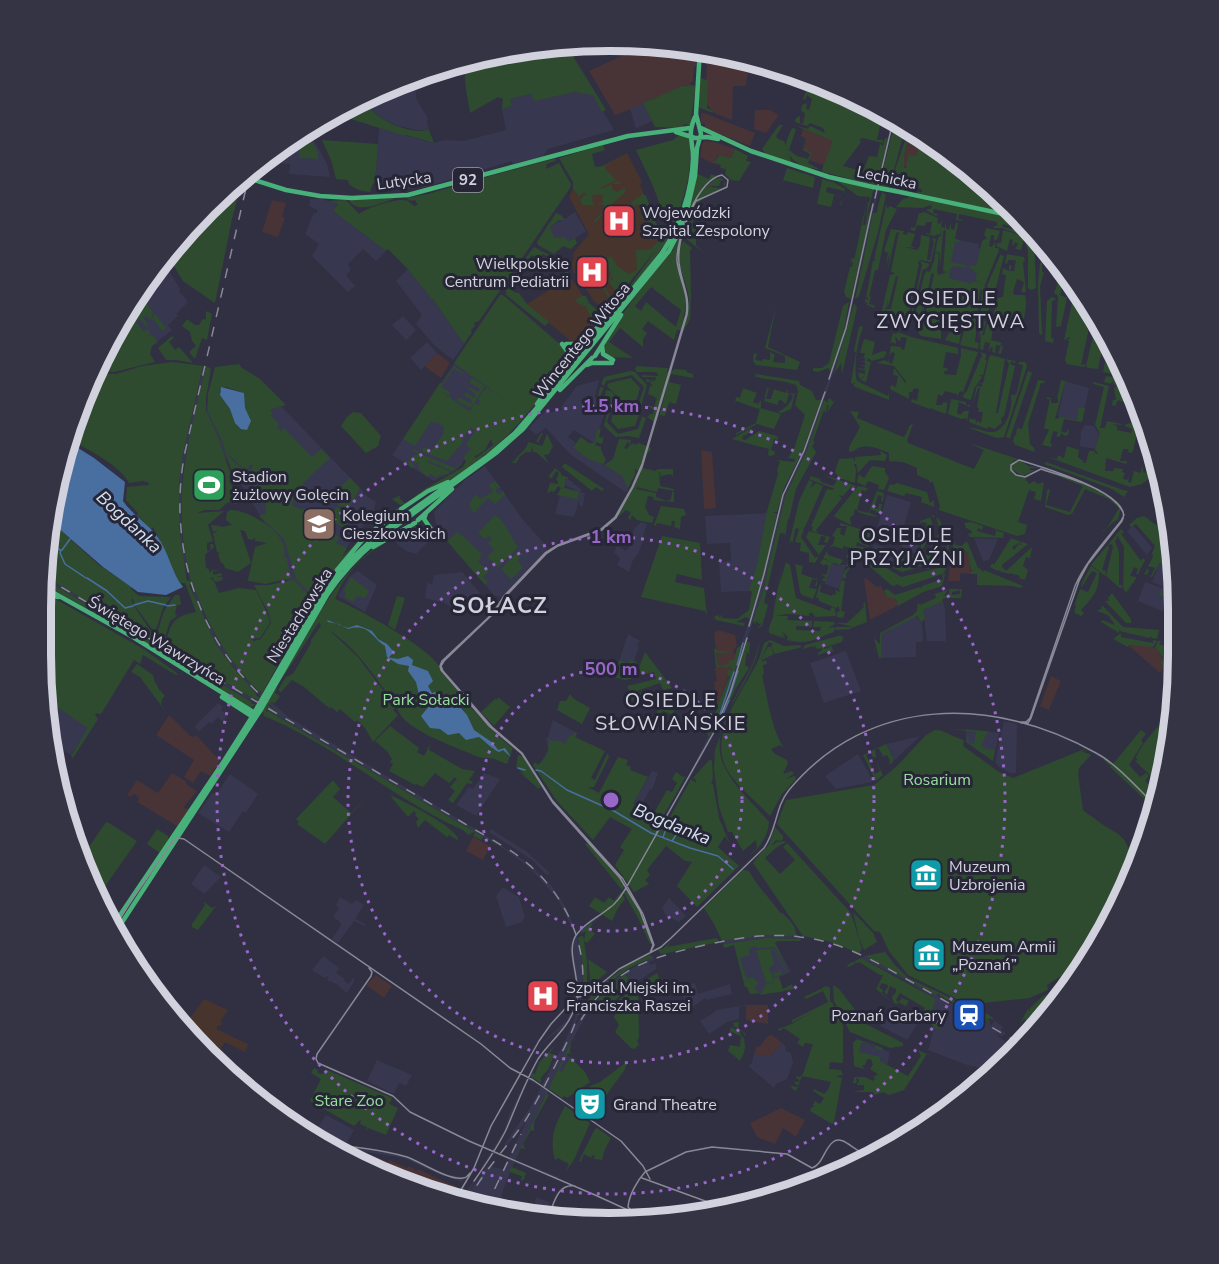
<svg xmlns="http://www.w3.org/2000/svg" width="1219" height="1264" font-family="'Nunito Sans',sans-serif">
	<rect width="100%" height="100%" fill="#303042"/>
	<path fill="#483336" d="M647 44 683 45 697 48 696 66H694L693 81 690 83V86L685 85 643 103 650 122 637 128 631 109 615 115 589 71Z
		M703 50 723 57 749 62 746 86H733L732 120 716 114 705 103 707 61 703 60Z
		M755 110H770L779 115 766 133 754 129Z
		M704 113 755 133 750 146 705 128V124L701 123V114Z
		M803 129 834 141 824 165 809 160 811 153 803 150 807 139 801 136Z
		M911 129 922 137 918 157 904 168V155Z
		M705 141 714 142 735 149 731 158 718 155 714 164 700 157 702 144Z
		M272 200 286 203 282 217 285 218 278 237 262 232Z
		M437 353 450 363 441 378 424 366Z
		M701 450 712 452 716 508 704 509Z
		M951 551 968 552 969 554 971 574 960 573V581H948Z
		M866 578 877 587 881 586 886 596 894 597 899 605 870 620 864 579Z
		M718 630 735 635 737 646 733 651 734 654 738 655 733 663 719 703 716 704 714 682 717 681 715 668 718 667 714 633Z
		M1128 645 1148 646 1156 648 1163 659 1165 667 1160 673Z
		M1051 676 1061 681 1049 710 1040 706Z
		M169 715 190 736 194 737 196 735 220 761 210 776 201 771 193 783 184 777 194 760 156 735Z
		M172 773 186 781V784L197 791 183 808 189 809 177 826 137 802 139 798 135 794H133L131 797 127 795 137 780 158 793Z
		M473 837 490 846 483 860 466 851Z
		M376 975 392 986 384 998 366 985Z
		M746 1005H768V1024L746 1020Z
		M772 1035 782 1043 770 1057 754 1054 757 1046 759 1047 768 1036Z
		M781 1108 805 1120 796 1137 783 1128 775 1144 757 1137 750 1123Z
		M371 1155 388 1162 390 1160 407 1168 409 1166 417 1171 418 1169 449 1184V1186L451 1184 457 1187 451 1199 427 1193 366 1166Z"/>
	<path fill="#37374f" fill-rule="evenodd" d="M415 78 416 98 428 119 427 122 429 130H417L398 126 381 118 368 106 359 108 355 101Z
		M575 92 593 94 614 130 548 149 543 156 513 164 512 161 422 188 418 183 416 187 394 191 375 188 379 128 433 143 445 140 463 141 506 130 502 109 512 106 510 99 531 94 534 100Z
		M643 103 652 121 636 128 630 109Z
		M308 130 327 164 330 177 289 174 290 164 276 163 279 148Z
		M876 191 878 192 844 342 807 450 785 497 762 594 724 711 723 714 724 711 722 710 719 715H723L709 744 624 893 612 907 577 936 583 966 582 995 590 992 582 997 575 1027 585 1010 588 1012 570 1044 566 1054 570 1057 562 1072 558 1070 515 1160 559 1177 557 1179 514 1162 503 1190 499 1210 461 1201 504 1131 510 1113 537 1059 561 1029 540 1045 567 1020 573 1006 576 986 570 949 575 934 558 899 529 867 507 851 44 579V576L279 714 246 683 216 644 197 605 183 557 178 513 180 469 203 366H206L183 469 181 513 183 542 191 580 205 617 219 642 235 665 253 687 290 718 477 830 531 865 555 890 566 908 576 932 610 906 622 892 691 771 721 710 761 581 782 496 805 447 841 343ZM580 997 575 1018 563 1045 531 1106 504 1145 506 1147 527 1120 505 1165 503 1169 488 1166 469 1192 505 1131 529 1080 539 1086 530 1078 541 1055 570 1019 577 998Z
		M310 199H322L338 204 333 211 386 251 376 261 363 249 348 264 351 270 346 275 355 286 348 292 312 256 319 244 305 234 314 213 316 214 318 210 309 206Z
		M575 212 586 231 573 240 555 243 547 231 552 225 563 220Z
		M955 239 979 244 978 248 994 251 979 287 946 279Z
		M163 261 180 289 179 291 188 302 176 314 178 316 168 325 172 330 153 345 125 314Z
		M408 269 434 301 464 344 453 360 435 346 416 324 422 315 396 281Z
		M403 316 416 330 406 340 392 325Z
		M481 324 522 364 514 412 491 440 464 460 456 470 434 481 392 455Z
		M427 342 437 353 421 370 410 358Z
		M599 380 595 397 605 408V412L594 443 574 430 568 437 576 443 573 446 622 476 628 485V490L625 492 570 454 546 428 536 435 529 428 548 408 550 410 546 411 548 413 563 410 561 407 577 386Z
		M1068 382 1089 388 1082 421 1058 416 1065 383Z
		M252 392 281 406 362 490 364 494 376 502 374 509 376 513 355 535 338 561 331 566 307 608 293 596 287 580 286 563 277 544 201 417 200 412 223 408Z
		M1085 425 1094 426 1099 434 1095 449 1080 446 1081 431Z
		M485 466 523 520 545 544 547 550 551 549V550L518 583 517 582 526 571 502 598 494 595 448 542 437 532 434 512 464 481Z
		M567 478 582 490 580 492 585 493 583 506H580L579 501 574 517 555 514 562 487 578 491 564 485Z
		M887 495 911 502 902 533 876 531Z
		M767 513 757 564 749 591 721 592 719 562 731 561 730 543 707 544 705 516Z
		M641 522 647 524 642 539 643 541 638 554 633 560 629 572 617 565 620 558 614 553 617 546 626 551 630 546 634 529Z
		M1133 525 1152 548 1147 555 1127 531Z
		M416 526 431 539 416 554 406 551 396 543 409 529Z
		M906 531 922 535 916 555 901 546Z
		M974 538 998 539 989 560 983 561Z
		M874 544 897 552 893 565 871 552Z
		M831 563 845 567 839 589 825 584Z
		M1160 563 1173 578 1175 591 1152 582Z
		M358 571 377 585 365 612 338 596 349 577Z
		M462 572 480 593 461 613 445 603 425 598 427 583 432 584 434 575Z
		M1145 582 1176 593 1177 605 1169 614 1138 601Z
		M941 602 945 609 946 641H927L923 610Z
		M915 616 922 623 923 639 922 642H916V657L881 658V634Z
		M628 634 642 642H638L637 645 639 646 634 661 637 662 632 678 625 680 614 677Z
		M846 651 861 691 824 703 810 663Z
		M45 698 89 728 71 755 49 741Z
		M218 703 223 707 221 710 228 715 223 722 218 717 211 724 209 722 199 731 195 727 196 725Z
		M553 720 577 733 556 772 541 762 548 750 547 741 545 739 548 737Z
		M1004 721 1017 724V726L1016 773H1010L999 767 995 762Z
		M966 729 999 733 993 761 966 742Z
		M920 736 895 760 886 744Z
		M858 754 872 779V782L836 789 825 776Z
		M652 771 658 773 652 790 650 789 641 806 633 804Z
		M484 773 500 779 476 816 456 805 469 787 473 789Z
		M230 774 258 794 246 813 243 811 229 832 198 813 212 793 216 795Z
		M491 829 527 852 550 873 547 875 532 860 489 832Z
		M204 865 221 877 204 894 191 884Z
		M503 887 519 897 525 917 522 922 506 927 496 896Z
		M340 897 352 904 356 900 364 905 355 919 365 924 364 926 354 921 338 943 332 939 341 925V923L333 917 339 908 336 906Z
		M669 898 686 916 679 922 665 914 662 908Z
		M778 934 800 936 802 939 767 938 723 944 722 941 747 936Z
		M775 943 791 972 779 977 783 992 750 994 747 987H745L734 945Z
		M323 956 339 968 336 973 345 979 344 981 349 984 353 978 355 980 347 993 336 984 327 980 329 977 327 976 325 978 312 970Z
		M653 956 655 960 649 962 650 965 656 963V969L633 985 625 974 607 989 591 1007 588 1005 617 977Z
		M865 956 991 1025 995 1021 998 1023 1003 1027 1001 1030 1006 1033 1002 1036 995 1034 1006 1042 996 1071 992 1075 989 1074 975 1066 967 1065 928 1050 933 1032 930 1009 936 999 901 978 861 958Z
		M695 983 698 994 730 984 732 994 706 1000 705 998 690 1009 678 988Z
		M746 1005V1006L739 1007V1019L727 1022 709 1034 700 1021 715 1012 716 1010Z
		M891 1006 919 1021 907 1040 880 1026Z
		M862 1042 890 1052 887 1065 880 1061 881 1058 859 1052Z
		M782 1043 786 1047 785 1051 791 1053 793 1063 787 1079 776 1084 774 1088 748 1066 752 1063 754 1054 770 1057Z
		M377 1060 412 1075 406 1086 399 1083 394 1094 367 1081Z
		M326 1115 354 1130 346 1144H320L311 1137Z
		M328 1146 351 1147 404 1156 441 1173 461 1177 463 1180 462 1182 436 1173 404 1158Z
		M536 1197 550 1203 545 1211 546 1212 543 1219 532 1218Z"/>
	<path fill="#47352d" d="M627 153 642 182 640 184 662 240 606 311 594 301 573 271 572 263 574 252 589 234 569 197 575 185 602 166Z
		M570 277 589 304 603 316 578 342 573 343 527 304Z
		M535 982 551 988 550 992 557 994 546 1010 527 994Z
		M204 999 228 1010 220 1022 222 1023 221 1026 218 1025 216 1029 248 1044 245 1052 225 1042 221 1049 208 1041 205 1045 194 1040 183 1028Z"/>
	<path fill="#2e4b30" fill-rule="evenodd" d="M565 43 606 110 602 112 593 95 575 92 534 101 531 94 510 99 512 106 502 109 503 99 498 97 470 113C468 96 460 75 470 59Z
		M702 78 708 81 707 108 714 111 713 113 698 107 700 80Z
		M817 82 883 112 877 140H883V143L863 138 859 139 861 142 843 166 861 171 864 169 869 156 877 157 880 144 883 146 885 138H888L876 190 874 188 865 223 868 204 866 202 869 203 870 197 858 196 837 181 874 185 823 172 822 169 833 141 796 126 808 129 810 126 825 133 823 128 810 123 807 126 795 122 796 118 800 116V123L803 124 805 113 801 111 802 105 807 103 806 109 809 110 812 99 807 95 805 100 803 99 807 88 811 86V92L814 93Z
		M693 85 695 87V92L690 125 686 127 688 124 683 125 684 128H682L655 127 643 103 682 86Z
		M368 106C381 122 408 134 429 130L434 143 406 135 405 136 335 114 344 108 356 112 359 108Z
		M896 118 906 125 888 192 878 190Z
		M779 125H783L776 136 778 139 784 141 792 163 766 154 762 149Z
		M792 128 796 129 789 150 797 156 808 159 810 154 803 150 806 139 801 137 807 139 804 149 812 153 808 163 819 169C806 169 786 161 786 144 786 141 791 130 792 128Z
		M911 129 913 130 910 132 904 155V168H906L908 155 916 156 922 137 984 181 1009 208 997 211 917 194V192H922V189L918 188 919 185 913 183 911 186 915 190V192L906 191V186L905 187 903 184 904 172 902 175 896 173 895 175 894 173 908 132Z
		M678 136H685L689 139C693 171 685 197 673 226L662 210 653 186 636 150 673 140Z
		M322 140 378 144 375 183H373L370 192C361 191 356 190 349 184L348 180 336 179 331 160Z
		M301 141 312 142 318 152V159L299 158Z
		M603 145 605 150 592 154 595 167 604 166 627 153 605 166 606 170 616 180 598 189 607 187 617 181 621 184H612V189L616 192 625 188 626 191 612 204 595 223 594 221 605 210 604 205 597 204 603 203 602 194 592 195 593 204 596 205H583L580 200 587 193H582L578 198V194L573 189V182L559 158Z
		M735 149 748 156 746 161 751 162 739 181 731 180 725 174 726 169 720 168 721 165 714 163 719 155 731 158Z
		M554 159 557 160 547 164 546 169 559 163 571 184 570 188 479 321 474 323 475 326 471 330 472 332 464 344 434 301V299H432L406 267 388 249 386 251 333 211 338 204 329 201 346 200 359 214C366 208 394 199 404 200L405 201 407 200 414 206 418 205 415 200 412 201 406 198 428 194 465 183 468 192 469 183 471 181Z
		M787 168 815 177 813 188 783 180Z
		M697 174 709 179 711 174 716 176 701 191 715 179 721 178C725 180 726 184 724 188V181L721 180 719 186H708L723 189 704 196 694 210 692 227 696 229V245L704 253 684 237 696 202 680 234 691 202Z
		M821 179 833 182 845 189 844 196V191L827 187 826 192 843 197 841 205 840 204 843 197 834 195 831 207 817 204 822 181Z
		M234 185 240 186 239 195 235 196 231 190 234 197H238L232 219 215 303 183 281 167 255 181 235Z
		M882 192 886 195 878 232 859 296 855 299 873 213H876L878 210 877 209Z
		M643 194 646 196 663 241 604 314 612 303 600 283H603L613 302 619 296 608 280 610 278 612 281 613 280 612 277 610 278 611 274 603 255 607 259 611 256 617 266 629 274 637 270 636 250 651 249 658 242C658 234 648 222 641 218L644 213 639 204 634 206 631 202Z
		M910 197 1020 219 1034 235 1036 288 1031 290 1028 288V251L1024 239 1021 250 1015 249 1018 244 1015 242 1014 245H1012L1013 240 1010 239 1007 251 996 246 997 243H1001L1003 230 1026 237 1027 235 1023 234 1026 230 1003 224 1002 227 1020 231 1021 235 1002 228H994V226H997V222L959 214 958 219 963 220V221L956 220 957 214 934 209 933 213 938 214 936 216 926 210 932 208 931 205 922 208 896 207 903 199Z
		M393 198 394 199C381 203 357 215 349 200Z
		M866 204 863 225H865L869 212H871L851 299 846 297 844 292 850 267H852L853 261 850 263 852 258 854 259 855 256Z
		M623 205H626L635 219 626 224H618L617 213Z
		M886 205 888 209 889 206 897 209 886 230 878 270H875L869 297 871 296 869 304 875 306 874 308 867 305V301L865 304V299L868 300V297L866 298 873 261H877L874 260Z
		M922 211 938 218 937 223 940 224 942 220 940 235 938 234 934 236 926 234 927 227 926 233 930 234 932 222H926L925 226 917 225 915 231 911 230V227L915 228 919 213H923Z
		M556 213 561 215 565 220H559L550 227 554 238 564 237 569 241 575 238 577 243 571 249 563 246 554 254 538 245 537 242Z
		M946 221V228L949 230 951 222V229L954 230 956 223H958L955 239 960 240 959 242H955L951 262H949L966 265 965 268C958 266 951 264 949 273L950 277 948 278 972 284 970 282H981L975 280 977 273 970 268V266H976L982 241 987 238 984 235 986 228 1000 231 997 239 994 241V235H991L989 246 992 247 995 242V248H998L999 250 984 287 987 288 983 289 984 291 989 290 987 286 1002 251 1001 255 1004 256 995 291 990 290 989 294 992 295 987 318H982V309L981 320 986 322 982 335H984L987 324H994L991 340 1002 343 1000 345 1003 346 1001 354 998 353 1001 346 996 345 995 351 997 353 992 352 993 348 991 347 989 351H987L989 350 990 343 985 342 983 350 980 349 981 332 979 340 982 290H980L975 342 979 343 978 349 960 345 965 327 960 326 961 332 959 344 945 340 949 333 953 332 955 325 953 319 943 317 939 327 930 326V328L941 330V339L921 336 919 334V325H923L934 274 932 273 931 275 921 323 923 306 919 320 914 317 920 299 919 298 924 275 927 271 930 272 933 263H934L935 253 939 254 937 272 939 275 947 272 943 271 946 230 943 231 940 270V253L935 252 938 238 941 236V227L945 228Z
		M891 229 904 231 903 234 906 235 908 232 915 234 911 246 915 248 905 247 917 250 920 246 921 235 930 237 927 260H930L934 242 932 238 936 239 931 262 920 260 918 263 919 264 909 313 911 314 922 265 920 261 930 264 926 269H923L911 318 886 312V309H891L898 277 896 276 888 307H887L888 298 885 312 882 311 890 275 895 274 891 271 899 232 896 233 888 270 890 252 885 269 888 253 884 251Z
		M672 233C648 270 620 303 589 334L630 286 666 236Z
		M678 239 680 240 677 263 687 301 681 330H677L674 340 648 321 642 329 647 333 643 339V347L620 328 609 342 633 358 610 357 604 353C602 333 659 267 673 250ZM651 287 681 310 676 327 646 302 641 311 635 306Z
		M683 241 692 248 690 251 691 294 690 319 683 332C686 321 689 311 689 300 688 280 671 259 683 241Z
		M534 247 559 260 570 275H567L557 262 543 254 531 266 535 257 532 255 527 261 524 260Z
		M1007 254 1024 257 1025 260 1023 263 1026 292H1021L1024 282 1017 279 1013 292 1014 295H1025C1028 305 1023 320 1022 328L1019 327 1023 308 1018 326 988 320 989 316 993 318 997 298 1003 297 1006 275 1002 274 1003 268 1009 271V265L1012 266 1010 271H1014L1016 260H1008L1007 264 1005 263Z
		M1042 262V272H1044L1040 286 1042 334 1041 335 1039 333 1038 284 1040 263Z
		M1063 269 1066 271 1060 295 1067 298 1061 326 1056 327 1058 296 1054 293Z
		M1070 278 1078 291 1077 293 1080 294 1093 314 1090 326 1086 329 1089 328 1081 365 1086 364 1084 367 1067 364 1065 360 1069 341 1066 340 1070 339V337L1064 340 1074 293 1068 288Z
		M506 286 516 293 518 292 527 304 549 322 545 326 505 294 507 293 504 289Z
		M139 294 140 298H142L153 312 151 318H153L155 314 166 328 162 331 153 319H150L145 312 148 318 145 316 143 318 148 325 146 327 140 319 136 322 144 332 148 329 150 333 148 336 152 335 158 342 152 346 150 354 155 362 114 372 96 371 111 337 114 338 125 322 122 318 132 306 137 308 131 315 134 316 136 313H138L140 309 135 304H139L136 298Z
		M500 295H503L563 347C570 360 559 368 554 378 533 408 513 434 483 456L481 454 493 445 491 439 485 450 474 457 476 458 481 454 483 457C474 462 465 471 455 477 438 487 421 495 404 506L405 504 400 505 392 499 401 495 399 498 406 504 423 490 463 467 466 461 463 458 471 449 466 444 475 431 471 428 461 440 463 442 447 461 421 451 426 445 425 447 431 451 435 446 443 451 436 445 443 434 444 427 437 422 435 423 431 421 415 446 403 439 440 383H442L454 366 464 373 462 374 454 368 441 387 450 392 449 396 438 389 466 409 470 411 475 403 478 405 480 401 478 399 483 391H486V387L514 406 454 363Z
		M582 296H586L589 303 603 315 600 320 594 323 595 318 591 317 586 307 576 302 577 299Z
		M1052 297 1056 299 1052 301 1051 338 1054 339 1053 343 1045 341 1047 301Z
		M849 302 843 335 831 371 828 368 818 372 813 371V368H822L829 363 843 306Z
		M854 303 857 308 842 374 841 363 834 374Z
		M776 306 768 347 800 362 797 370 756 365 753 361 754 353 757 354 755 360 762 361 763 359 770 360V352L775 355 773 362 785 363V356L765 348Z
		M206 311 212 314 207 340 202 338 195 359 189 352 196 346 192 341 190 332 182 326 187 319 195 325H199L202 320 206 319Z
		M862 326 863 328C858 337 853 367 857 381L888 396 889 392V400L855 387 853 385 856 382 852 384 851 382 856 353 854 351 859 327Z
		M1101 327 1105 334 1098 369 1088 368 1086 366 1093 336 1098 337Z
		M898 332 911 337 958 348V354L946 352 943 367 948 369 947 371H944V374L956 375 961 356V348L978 352 963 392 966 393 982 355 980 352 986 354V358L984 359 987 360 983 375H979L982 377 974 389 971 400 964 398V396L961 398 965 393 960 391 957 397V394L945 391 942 396 938 394 936 405H942L943 402 947 403 948 398 946 414 932 409V407L930 409 911 402 912 399 917 401 919 389 914 388 912 392H909V399L890 389 891 385 896 387 898 376 893 375 894 368 906 384V381L894 366 877 363 884 360 888 362 889 358V363L892 364 895 353 892 352 889 356 891 346 901 347V349L904 350 907 338 901 337 900 342 895 336 896 344 892 342 890 344 893 333 896 334Z
		M172 336 180 346 174 338 169 342 175 350 179 347 193 363 177 360H166L158 348Z
		M864 339 875 342 872 355 883 351 887 352 883 359 885 357 872 361 868 358 867 361 871 362 866 382 860 380 866 375 860 379 858 374 859 373 865 374V370L858 369 859 368 864 369 865 366 859 365H865V362L859 361H865V358L860 357H864L865 353H860Z
		M1109 341 1116 352 1112 364 1114 365 1110 369 1113 370 1112 374 1103 372Z
		M991 355 1005 359 996 413H998L1009 364 1006 359 1015 361V363L1011 361 1010 364 1015 366 1004 416 1001 418 1002 423 993 430V428L988 427 987 429 969 422 970 418 974 420 975 418 976 423 978 421 981 423 983 412H978L979 408 977 407 980 388H978L972 406 977 386 982 387V384L979 383H983L989 357Z
		M173 362 203 366 183 454 179 483V527L187 581 193 580H191C170 501 188 443 206 366L211 369 206 398V411L217 434 231 475 229 476 237 504 228 502 219 510H205L197 513 224 511 208 525 213 541 207 543V551H211L210 544H213L214 547 205 555 206 568 209 569 210 573 212 570H221L213 571V575L221 573 222 576 215 577H222L223 580 216 582 212 578 214 577 210 578 214 581 219 593 239 588 256 590 268 615 270 623 260 638 253 639 247 635 254 641 261 639 271 623 268 612 254 585H268L294 580 304 590 300 587 311 596V598L313 597 317 599 319 597 314 593 309 592 296 579 284 539 259 516 266 513V505L257 498 249 474 253 465 251 464 246 471 229 455 207 410 208 394 215 367 239 364 242 368 260 379 286 405 272 409 270 411 273 413 271 415 279 424 277 427 281 431 284 428 312 457 321 449 330 458C315 472 296 486 292 506L305 510 302 518 323 528 322 532 325 533 327 530 333 535 335 534 339 537 336 543 347 548 342 557 360 540 332 575 286 655 302 622 283 655 281 654 283 656 261 695V691L259 692C228 661 208 626 193 585L194 584 189 585 216 644 233 667 257 695 256 696 260 697 257 701 255 698 254 699 44 576 45 535 49 520 99 565 131 587V589L139 596 171 597 163 608 155 633 135 606 133 599H131C136 612 147 623 153 636L156 637 164 611 175 595H179L181 603 180 605H177L175 614 177 616 170 621 165 637H167C173 619 177 616 196 612L185 583H180C170 565 163 545 153 527L151 529 137 515 138 513 126 500 127 487 148 485 149 483 143 481 129 483C119 464 86 449 68 438L78 410 86 414 90 412 91 400 86 392 95 373 116 374 142 366ZM226 387 244 393 245 408 232 413 219 392 221 388Z
		M1019 362H1025L1027 366 1004 437 997 438 969 428C974 427 984 432 990 432 1007 433 1013 406 1011 395H1015L1017 392 1023 365 1018 364Z
		M637 366 668 368 667 372 669 371 654 422 643 414 648 417 650 414H653L654 410 646 405 649 396 646 405 654 407 657 398 648 394 650 386H653L650 383 652 381 647 382 645 379 654 381 657 377H643L641 375 658 376V374L656 372H637L635 369Z
		M672 369 687 370 686 372 693 374V378L671 374 669 382 681 385 676 404 669 402 665 416 660 415 652 444 671 371H674Z
		M630 371 635 372 647 385 640 410 642 413 630 409 607 386 609 383 631 378 640 388 634 408 637 409 644 387 632 375 606 381 604 386 601 384 604 377Z
		M1028 371 1032 373 1029 381 1010 438 1006 437Z
		M756 374 799 381 800 385 812 391 816 400H821L803 450 784 488 777 512H773L777 514 766 565 750 618V619L746 617 736 622 745 623 744 626 716 620 714 617 718 615 720 618 722 614V618L737 619 749 610 752 592 749 590 757 564 767 511 778 474 777 470 780 462 777 460 794 462 795 459 788 458 794 449 805 415 795 405 798 391 796 385C780 379 768 381 754 376H757L754 375Z
		M1106 376 1128 380 1137 402H1123L1118 400 1115 406 1112 405 1113 400H1116L1114 388 1116 387 1112 381 1111 384 1104 382Z
		M472 378 485 386 471 408 457 401 459 397 471 404 472 400 464 395 466 392 474 398 476 395 468 388 469 387 478 392 480 389 469 382Z
		M1038 380 1045 381 1044 383H1041L1028 424 1030 444 1034 448 1035 452 1015 445 1013 441 1015 435 1017 436 1016 434 1017 428 1022 429Z
		M1061 380 1068 382 1065 383 1055 419 1060 418 1058 416 1077 420 1078 407 1085 408 1082 422 1064 419 1061 431 1065 433 1069 429 1068 435 1065 436 1061 433 1060 437 1056 436 1055 439 1058 432 1053 431 1050 443 1052 444 1051 447 1042 445 1049 430 1044 428 1050 399H1047V397L1051 398V403H1058V399L1057 398Z
		M1093 382 1109 386 1100 428H1105L1107 421 1122 424 1121 425 1112 424 1117 426V430L1131 433 1132 429 1125 426 1126 424 1131 423 1135 404 1137 405 1142 417 1138 418 1140 419 1133 451 1131 453 1128 452 1129 449H1123L1120 461H1127L1126 464 1106 458 1105 471H1114V468L1123 469 1122 472 1125 473 1126 470 1123 479 1127 480 1129 476 1128 482 1131 483 1134 471 1140 473 1143 466V472L1146 473 1147 461 1159 464 1160 471 1143 486 1158 472 1142 484 1130 487 1048 457 1057 459 1058 455 1064 458 1067 446 1079 450 1078 457 1083 461 1084 456 1083 463H1086L1089 451H1094L1096 454 1098 453 1095 450 1100 431 1099 432 1095 425 1085 424 1095 425 1104 387 1093 384Z
		M600 387 604 388 600 396 611 407 607 422 618 434 638 429 642 416 639 415 635 426 618 429 611 421 615 407 605 396 606 390 611 391 629 410 646 418 639 438 628 436 616 437 604 426 608 409 598 397Z
		M743 388 757 393 753 402 758 404 761 400V407L759 409 736 401 735 403 736 397 740 398Z
		M767 388H769L766 399H771L774 389 785 393 788 389 787 393 793 394 795 393 791 409 782 413 778 412C786 407 790 405 793 396L789 393 786 404 781 400 778 401V405L764 401Z
		M828 399H831L832 402 835 400 827 413 829 405H827L826 413 824 410 813 441 815 442 812 446 816 452 796 489 789 519H788L785 537V534L780 533 764 603 768 605 762 626 757 629 762 623 759 624 757 621 755 624 753 621 762 594 785 497 807 450 824 400 828 403Z
		M951 399 966 402V405H969L970 403V407L959 402 957 413 960 415 964 411H969L967 421 966 418 961 419 948 414Z
		M760 408 781 414 774 429 757 424 736 435V433L756 423Z
		M850 411 859 412 857 418 903 437 905 436 910 425 913 424 907 440 908 443 974 469 984 450 969 443 1018 459 1013 461V462L1021 461 1028 466 1040 468H1030V471V470H1035L1023 476 1013 470 1015 474 1012 470V463L1010 464 1013 474 1025 478 1029 484 1034 481 1038 484 1044 482 1041 501 1034 499 1036 492 1029 490 1018 522 1027 525 1025 534 1017 536 939 510 940 506 933 482H929V480L917 475V468L903 462 889 461V453C879 449 869 444 858 448 855 450 852 452 849 452V447L860 427Z
		M353 412 361 413 381 436 378 446 366 453 341 426 347 417Z
		M601 428 599 437 602 438 604 436 602 444 596 442 595 445 601 447V450L606 460 603 464 588 459 573 447 581 437 589 443H594L597 430Z
		M751 428 753 431 743 436 742 439 745 440 759 431 777 436 778 440 774 439 771 450 775 452V454L771 456 768 455 769 449 732 439Z
		M541 433H543L538 443 543 444 547 434 553 446 549 454 544 455 548 463 536 452H533L532 446 531 452H526L519 457 518 461H516L517 463H512L514 459V462C516 455 527 451 528 442L542 446 543 444 536 442Z
		M220 436 231 459 243 469 245 481 238 482 232 471 233 470 231 469Z
		M619 439 631 440 629 445 628 441 624 448 627 449 631 444H634L632 442 636 445 638 443 636 442 647 446 639 469 637 471 635 468V475L628 488 622 476 604 465 613 459Z
		M649 446 651 449 646 455 643 468 655 471 658 469H673V476L670 474 661 476V480L660 472H659L660 486 674 489V491L658 488 657 492 637 487 636 489 656 493V497L667 501 671 499 672 492H674V502L654 500 653 497 648 496 645 507 649 514H647L654 517 652 523 637 520 632 515 630 521 628 517 631 513 626 510 618 517 637 480Z
		M413 449 421 453V456L423 455 455 468 462 462V464L452 471 427 460 429 463 449 471V474L440 475 436 478 431 474 427 477 419 469 418 462 415 464 413 461H411L414 466 412 468 408 465 410 458 418 454 412 450Z
		M880 451 887 455 885 461 870 460 858 473 856 464H854L856 469 855 483 839 478 835 472 839 459 853 458 855 462V457L881 455Z
		M1046 462 1123 490 1128 491 1124 497 1112 489 1044 464Z
		M564 464H566L604 489 602 491 596 487 592 491 562 467Z
		M872 466 885 468V472L889 478 884 490 878 489 879 485 868 481 865 486 857 482 859 474 864 478Z
		M555 468 561 473V475L569 478 566 479 564 488 579 492 577 499 557 495 561 488 558 486 554 492 552 491 547 493 550 483 558 484V481L556 480 559 473 556 471 552 478 548 477Z
		M1049 472C1074 481 1102 488 1121 508L1118 519 1112 523 1105 531 1101 530H1106L1119 508 1109 499 1085 489 1072 514 1068 515 1045 507 1047 490 1049 489 1050 491 1046 505 1070 512 1083 486 1050 473 1048 474Z
		M825 475 856 486 854 489 852 486 843 496 838 495 842 498 816 530 818 533 812 531 813 527 811 526 827 489 831 490 835 489 809 479 811 476 820 479 821 482 833 486 837 481Z
		M350 478 360 488 349 508 346 509 338 505 345 491 340 487Z
		M809 480 813 482 810 489 816 483 823 486 805 527 803 528 804 529 801 537 815 558 819 556 815 563 809 562V553L800 551 801 543 795 542 799 530 798 528 795 529 793 542 791 541 789 544 799 501Z
		M495 481 501 488 497 487 496 492 500 495 503 491 502 488 505 495 495 504 488 498 475 512H473L469 504 476 494 480 499 493 492 489 485Z
		M897 483 927 492 930 503 934 500V507L921 502 922 497 906 493 904 496 887 491 890 484 893 485Z
		M858 486 868 488 866 491 862 490 857 510 868 513 877 491 884 493 883 502 881 500 882 496 878 495 874 508 878 509 879 504H882L880 513 870 509 869 513 877 516 876 517 860 513 855 509 853 516 850 517 851 525 836 518 835 516 833 517Z
		M661 506 684 509 686 515 681 517 680 529 674 527 675 521H672L671 526 657 523 656 526 654 525Z
		M336 507 352 514 345 528 329 520Z
		M231 510C250 510 291 535 284 557L287 558 289 571 292 578 265 584 245 580H248L255 547 267 543 255 541V537L253 540 248 539 245 531 240 530 251 563 238 572 225 568 223 563H221L218 554 220 553 217 552 213 534 218 530 213 532 211 525 220 526 221 527 232 525 226 520 227 512Z
		M495 515C507 523 509 536 518 547L498 567 487 557 494 550 488 543 492 539 488 536 485 539 478 533Z
		M932 515 939 519 944 529 946 530 936 563 919 567V561H923L940 531 936 517H932Z
		M930 516 934 530 931 536H928L929 538 918 557 924 534 916 531 919 525 921 526 919 531 924 532 927 523 922 522 921 524 920 521 929 518Z
		M1144 516 1172 537 1177 572V608L1175 611 1177 613V622L1169 614 1177 605 1170 599 1159 595 1162 588V594L1174 597V594L1164 591 1165 589 1175 593 1174 587 1165 586 1169 577 1172 579 1174 585 1173 578 1160 563 1152 577 1144 574 1147 569 1149 570 1147 575 1151 576 1155 568 1148 566 1153 557 1152 553 1155 546 1136 524 1131 527 1129 525 1137 518Z
		M971 522 983 526 982 530 978 528 977 531 995 536 996 531 992 529 1004 533 1003 537 1005 538 970 537 968 533 971 534 972 531 966 528 964 523Z
		M841 523 872 533 868 547 857 542 856 546 868 548 866 553 857 552V555L859 554 846 574V579L844 577 842 581H845L841 611 845 612 843 618 837 617V612L840 611 838 606 836 608 819 601V599L816 597 820 584 821 585 820 592 832 596 833 594 836 595 835 590 840 592 839 589 845 569 846 571 849 566H845V569V567L837 564V563H832L825 583 824 580 823 582 822 579 826 578 821 574 826 575 829 566 825 564 824 566 820 563 823 559 832 562 823 558 827 551 828 555 843 560 840 565H847L850 558 846 557 851 548 843 546V549L833 546 828 549 833 544 835 537 832 536 837 528H841L840 534 844 536 847 526H839Z
		M1121 529 1124 532 1121 534 1141 561 1143 558 1145 560 1138 574H1136L1138 569 1134 567 1130 576 1137 577 1126 593 1123 588 1124 547 1117 535V538L1115 541 1119 552V585H1122V588H1120L1106 576 1113 547 1112 544 1108 545 1109 547 1102 570 1106 571 1105 576 1091 565Z
		M809 531 830 537 827 543 824 542 826 537 821 536 818 545H826L819 555 806 537Z
		M458 532 482 554 478 562 489 571 483 577 488 582 485 585 447 541Z
		M662 536 700 543 702 580 677 574 675 582 704 588 707 616 705 611 641 597Z
		M950 536 946 570 943 571 945 572V573L903 587 896 584 895 586 891 585 867 564 870 558 901 577 939 568 943 563 942 561Z
		M390 537 391 538C364 557 348 567 335 599 357 608 428 647 439 666 452 687 494 736 513 748L507 764C501 762 497 759 490 758 486 758 481 758 476 756 459 748 400 729 397 707 377 680 358 649 329 630L357 656 396 707 393 710 398 715 373 742 365 728 357 720 355 722 340 709 337 712 331 707 329 708 304 687 292 680 281 692 278 690 286 677 293 674 311 643V640L321 626 319 622 282 679C288 664 297 651 305 638 330 594 347 566 390 537Z
		M1011 538 1021 542 1012 547 1014 550 1019 544 1023 546 1020 543 1022 542 1028 544 1002 565V567L1006 571 1032 547 1030 558 1026 557 1023 566 1028 570 1025 580 1019 578 1020 576 1010 573 1009 574 999 571 1001 569 998 571 990 567 992 563 994 565Z
		M954 539 955 545 961 546 967 541 978 568 982 570V573L984 570 1023 586 1020 588 1013 586 977 585V574H971V571H974L971 570 968 552 953 550Z
		M519 550 528 558 520 553 517 555 520 558 517 560 523 567 511 579 501 569Z
		M902 550 917 558 916 568 902 572 893 568 897 557 904 559 902 564 907 565 910 556 906 555 905 557 898 554Z
		M786 562 790 565 796 598 830 611 832 607 835 609 836 616 815 617 813 613H809V616L788 614 775 616H788L787 620 812 621V627L796 626V630L820 631 821 627H813L814 621 834 622 835 624 828 628 835 627 834 632C818 637 810 646 787 640L788 637 782 631 785 637 779 634 786 639 769 633C768 626 772 622 773 617 775 601 779 582 783 565L779 587Z
		M795 564 803 566 801 574 816 579 817 578V586H815L817 580 812 579 809 588 817 589 813 599 802 595 800 592Z
		M1091 566 1099 572C1099 591 1094 596 1081 610L1084 613 1081 616 1075 613 1074 609 1076 608 1075 604 1080 589 1088 592 1097 573 1092 571 1081 588 1082 582Z
		M945 574 942 586 923 592 922 590 923 592 898 606 896 599 887 597 884 591 887 589 895 595 920 587 922 588V586L943 579 942 575Z
		M351 577 369 591 365 598 357 596 353 602 344 597 346 592 344 591Z
		M44 579 252 702 251 704H256L249 709 122 628 43 584Z
		M949 589H958V591L952 592V595L960 594 959 589H962L961 598H944L942 600 945 609 941 602 923 610 925 619 922 621 923 631 922 623 917 616 881 634V658H879L874 638 880 644V633L913 615 917 611 918 603 920 605 936 598 935 594 930 595 948 590 944 596H949Z
		M43 592 145 650 178 674 176 675 143 655 140 664 134 660 101 714 96 713 95 715 98 719 73 758 71 756 88 728 57 707 47 720 41 655Z
		M1112 593 1131 619V623H1126L1105 601H1109L1108 598Z
		M397 596 405 598 395 630 388 625Z
		M865 602 867 622 836 634 848 629 835 630 836 627H853L836 623H847L864 607 863 604Z
		M1102 605 1123 627 1159 630 1157 639 1152 638 1151 636 1150 638 1123 632 1119 630V633L1101 622 1102 620 1115 625 1108 615 1097 611 1101 609Z
		M1121 633V637L1153 643V640L1157 641 1153 647 1129 645 1128 647 1113 639Z
		M846 634 840 636 843 637 844 642 842 639V642L823 648 825 649 832 646 833 652 830 651 818 655V653L822 650V648L817 649 815 645V648L813 646 803 649 805 645Z
		M761 639C758 651 755 663 749 674 735 702 708 736 725 768 735 788 755 805 769 822 768 836 760 849 748 856L757 848 756 840 743 851 732 832H728L719 807 714 769 715 750 733 701 752 666Z
		M770 640 784 646 800 645 802 647 775 654 771 646 773 644 769 642 760 661 768 647H771L774 654 762 660V662L766 660 767 664 763 665 764 674 762 675C767 697 772 731 784 748L780 745 771 749 775 754 787 760 788 763 783 774 792 771 794 774 785 779 795 776 796 779 782 794 770 816C757 802 741 790 729 773 706 738 740 696 756 665 760 658 762 650 764 643Z
		M1158 641H1161L1159 644 1174 649 1172 652 1173 654 1175 650 1177 651V671L1176 673 1173 671 1177 665 1171 663 1173 657 1169 656 1166 665 1170 667 1172 666 1174 668 1171 672 1160 663 1164 659 1155 647Z
		M750 642 749 655 747 651 745 665 749 668 736 688 724 714 746 643Z
		M743 643 726 697 709 737 706 732 718 707 716 691 717 702H719L730 675 728 677V670H731L732 667H730L732 663 728 667H716L714 648 719 651H726L729 653H716L718 666 729 664V661L734 660 737 648Z
		M645 652 672 688 666 689 664 691 660 683 637 691 642 693 644 698 632 700 627 686 656 679 654 672 641 675 639 668Z
		M619 660 628 663 629 660 637 662 631 679 625 680 614 677Z
		M137 664 153 675 155 682 154 683H156L159 689 158 691 160 690 165 696 162 699 161 704 165 711 140 677 131 672Z
		M278 686 275 693 280 696 275 703 271 702 268 705 285 718 267 707 266 713 268 711 473 831 476 825 474 831 483 837 481 840 473 836 475 833 474 832 468 835 463 830C396 801 334 744 264 716L263 710 262 715 261 711Z
		M669 693 668 698 671 699 669 708 674 709 673 715 663 711 660 714H657L659 702H652L651 700Z
		M570 694 574 699 590 708 582 724 557 710 560 701H566Z
		M498 697 510 707 494 726 481 712 496 698 497 701Z
		M1172 716V719L1166 720H1173L1159 802 1156 810 1110 767 1112 764 1110 766 1104 760 1106 758 1113 764 1141 730 1146 734 1141 740 1143 743 1129 765 1140 777 1146 773 1149 776 1145 781 1153 787 1157 782 1135 761 1138 760 1136 758C1138 750 1161 719 1172 716Z
		M390 726 419 748 417 752 424 756 430 744 429 750 462 769 475 771 469 780 473 782 471 784 467 783 453 803 448 800 455 791 450 787 457 779 455 777 449 783 435 773 423 787 416 784 415 785 389 771 393 764 390 762 392 759 387 751 375 741Z
		M951 729 988 731 981 745 986 749 995 750 993 761 966 742 967 737 969 738 968 743 974 744 976 732Z
		M935 730C943 729 952 737 964 740L963 746 999 772 1013 778 1082 750 1087 751H1081L1091 755 1079 768 1078 774 1083 810C1089 815 1093 817 1099 822 1110 831 1124 833 1128 848L1139 854 1120 906 1109 923 1099 931 1096 944 1086 960 1047 985 1048 990 1029 998 983 1003H973L957 999 908 975 889 951 880 932 874 931 777 824 786 800 874 785 896 767 926 735Z
		M575 732 577 733 575 737 605 751 591 778 595 780 606 756 608 753V756L610 755 594 787H588L599 793 618 757 628 760 626 765 631 767 630 770 648 777 633 804 655 811 667 790 672 792 677 783 672 779 676 772 683 777 686 776 664 815 670 817 691 779 696 783V780L693 778 710 759 712 761 713 777 711 785 713 784 719 818 730 844 725 836 718 847 739 866 697 907 677 886 692 862 685 861 666 846 647 870 650 875 645 880 649 884 634 892 615 865 624 850 620 847 632 829 610 817 593 840 556 800 533 765 535 762 538 765C549 755 548 753 549 738L554 742 557 740 565 744 570 735 573 736Z
		M886 744 894 759 892 763 889 764 890 761 887 755 881 757 883 755 878 748 875 750 876 756 874 758 870 753 866 755 875 774 880 771 876 761 883 775 876 781 863 755Z
		M518 755 523 756 541 786 539 789 518 771 526 776 516 767Z
		M333 780 340 789 333 797 351 813 367 796 325 844 297 824 299 822 296 819Z
		M392 796C407 803 457 827 459 841L449 835 447 837 425 820 418 828 416 822 419 819 415 815 416 813 414 811 408 817 391 797Z
		M106 822 109 823 137 841 101 892 107 896C93 888 85 877 80 860Z
		M775 827 783 836V839L780 841 776 840 771 846 777 842 784 841 786 842 777 847 765 858 780 874 795 860 783 847 787 843 850 912 847 915 851 913 862 949 859 953 828 941 803 936 753 863 756 860 753 862 769 844Z
		M157 829 168 836V841L160 853 147 844Z
		M588 843 622 881 625 885 622 890 585 844Z
		M743 870 749 871 757 884 780 912 779 913H782C789 919 796 926 796 934L799 936 763 935 722 941 714 924 704 908Z
		M627 888 644 919 652 943 650 944 638 918 624 893Z
		M621 892 625 899 618 908 612 921 589 906 595 897 604 903 609 897 614 901Z
		M204 902 212 908 216 906 198 930 192 927V924L205 905Z
		M853 912 873 933 877 942 864 950 859 938Z
		M593 922 590 929 595 934 587 943 584 941 587 962V986L590 987 583 992 586 990 583 989V966L578 937 583 936 584 940 586 931 582 933 580 932Z
		M717 938 719 942 658 955 661 954 658 950 663 949 672 940 667 947Z
		M767 938 801 939 800 941H778L775 943 789 971 775 947 758 948 756 946 749 948V955L740 958 746 978C752 977 757 978 758 985L754 988V990L758 989 757 993 750 994 747 987H745L734 945 724 948 723 944Z
		M775 949 787 972 786 973 774 977V972L778 973 780 970 782 974 786 972 774 950 771 951 774 964 770 967 769 971 772 974 774 982 766 983 756 950Z
		M885 952 894 964 908 978 959 1002 982 1007 986 1013 993 1018 992 1021 991 1018 986 1020 989 1021 990 1024 939 995V993L936 995 865 956Z
		M650 955 652 957 651 958C627 967 607 982 591 1002L588 1001 594 991H597V989L627 965Z
		M861 958 936 999C929 1011 936 1018 940 1029L933 1028V1025L924 1020 930 1008 922 1019 919 1017 925 1008 900 993 896 1000 899 1002 902 998 909 1001 906 1006 896 1001 899 1005 894 1003 892 997 896 992V989L890 986 887 995 884 992 888 987V985L882 983 879 987 883 990 881 994 891 1001 876 989 883 975H880L859 962 856 963 854 961 855 964 848 967 847 965Z
		M588 959 607 972 591 986Z
		M657 973 663 989 642 994 644 983 640 985 641 983Z
		M625 974 633 985 606 1008 598 999 610 986Z
		M1077 976 1061 1001 1028 1036 1034 1026 1024 1019 1019 1025 1028 1009 1030 1011V1008L1042 997Z
		M779 977 783 989 792 984 794 989 760 995 766 984 774 983V978Z
		M637 985 638 986 639 1037 637 1042 639 1044 635 1049 631 1048 615 1032 619 1025 614 1017 619 1007 615 1003Z
		M833 985 839 989 866 1024 903 1043V1046L890 1048 850 1032 834 1001Z
		M826 986 830 988V1002H832L844 1028 843 1027V1061L842 1063 830 1062 829 1069 841 1070 843 1075 835 1076 842 1078 834 1122 832 1124 810 1111 812 1107H815L813 1105 815 1101 820 1104 824 1098 813 1091 814 1089 824 1094 828 1090 831 1082 802 1076 796 1091 791 1088 792 1086 797 1087 798 1085 794 1083 795 1082H798L800 1080 796 1078 797 1076 800 1077 803 1074 813 1044 805 1043 803 1047 797 1043 800 1039 784 1028 779 1031 778 1029 792 1024 815 1010 792 1023V1020L828 1002 823 991 806 999 804 997 821 989 825 990 821 988Z
		M736 1022H746H739L738 1028 746 1034V1035L743 1036C746 1045 746 1052 740 1060L744 1064 728 1051 730 1045 740 1047 741 1036 731 1032V1030L727 1040 731 1027 740 1032 742 1037 745 1034 734 1026 733 1023Z
		M580 1026 571 1043 570 1052 572 1053 567 1054 559 1070 562 1072 570 1057 585 1072 590 1082 567 1098 564 1096 562 1098 549 1089 547 1094 549 1095 534 1122V1131L531 1130 523 1144 525 1149 521 1148 512 1167 526 1173 523 1181 521 1180 522 1176 510 1172V1170L570 1044Z
		M857 1039 883 1048 882 1051 875 1048V1046L862 1042 859 1052 881 1057 880 1061 908 1076 921 1056 918 1050 927 1054 904 1090 889 1095 883 1092 874 1095 873 1092H853L864 1090V1085H857L858 1081 859 1083V1079L856 1078 857 1082 853 1084 854 1077H865L873 1081 875 1079 873 1077 878 1074 870 1069 873 1065 871 1059H867L865 1065H862L864 1069 854 1066 853 1043Z
		M555 1045 550 1053 554 1055 548 1070 541 1077V1083L530 1076 533 1073 535 1074 539 1063Z
		M628 1061 624 1071 604 1098 590 1088V1086L600 1082Z
		M314 1068 318 1070 317 1072 320 1074 324 1073 327 1070 392 1098 389 1104 398 1108 386 1135 368 1128 365 1131 367 1127 360 1124 361 1119 354 1126 310 1101 321 1079 311 1073Z
		M565 1106 577 1114 576 1116 581 1120 582 1117 590 1123 574 1160 565 1172 569 1164 558 1158 555 1160C549 1138 555 1125 565 1106Z
		M597 1128 611 1138 605 1149 602 1160 594 1159 595 1156 592 1155 591 1158 584 1154 581 1162 579 1161 595 1129Z"/>
	<path fill="#486fa0" d="M221 387 244 393 245 408 251 421 247 430 241 429 235 423 230 409 220 395Z
		M67 441 94 458 125 482 123 501C132 514 147 523 157 536 169 552 172 574 183 587L166 595 138 592 103 567 49 520Z
		M327 620 348 628 357 625 372 631 378 639 387 644 394 652 389 657 391 658 398 659 408 656 413 660 412 665 428 671 433 681 428 686 432 693 439 691 448 701 459 706 467 715 474 730 493 743 498 750 505 748 511 757 503 750 499 752C492 749 486 742 479 737L466 740 459 733 448 735 440 729 430 728 421 716 430 705 419 695 416 682 408 671 409 666 398 664 387 657 385 646C371 637 369 623 348 629L339 624 328 622Z"/>
	<g fill="none" stroke-linecap="round" stroke-linejoin="round">
		<path stroke="#486fa0" stroke-width="1.5" d="M73 421 78 423 82 421 85 405 83 400
			M45 542 60 550
			M45 548 53 547
			M61 550 60 553 65 564 86 578
			M62 550 70 539
			M87 578 107 591 125 608 133 606
			M134 605 148 601 166 605
			M167 606 175 605
			M737 665 743 643
			M729 698 738 671
			M720 714 734 672
			M723 714 729 700
			M717 728 723 715
			M518 768 525 770
			M536 770 541 771 567 790 614 811 651 833 690 848 718 856 733 869
			M656 834 659 824
			M663 837 667 827
			M672 841 678 832
			M1064 986 1072 983"/>
		<path stroke="#48b079" stroke-width="4.5" d="M701 128 753 152
			M676 132 695 138 707 137 718 139
			M751 151 829 177 873 187
			M254 180 286 190 320 196 352 198 408 195 628 136 690 128
			M895 191 1018 217
			M562 344 567 351V360
			M566 344H580
			M602 345 603 354 613 360
			M576 348 604 321
			M595 356 621 315
			M587 365 592 363H612
			M560 390 592 358
			M537 404 574 351
			M401 509 428 491 448 482
			M426 513 424 519 431 529
			M418 520 452 489
			M373 547 415 523
			M337 570 364 538 397 512
			M43 587 133 637 255 713
			M43 592 58 597
			M222 697 253 717
			M114 924 224 761 250 720 314 609 341 569 375 537 488 456 515 433 541 403 662 253C680 226 692 191 693 158 693 140 687 135 695 117
			M117 930 260 711 327 595C341 574 358 556 377 540L496 453 523 429 669 251 679 232 688 206 695 176 697 148 701 134 696 114 700 49"/>
		<path stroke="#888897" stroke-width="1.5" d="M875 198 894 117
			M829 379 846 328 873 204
			M749 626 764 574 783 495 804 451 825 392
			M1020 722H1026L1030 718 1075 586C1086 561 1105 541 1121 521L1124 515C1116 489 1064 477 1041 469L1025 477 1016 475 1011 470V465L1019 460C1038 466 1137 494 1122 521L1088 564 1079 581 1031 718 1028 723H1021
			M115 927 132 899 173 841 178 838 184 839 481 1044 510 1068 533 1080 621 1141 643 1166 650 1179
			M650 953 653 945 640 911 620 878 553 803 522 754 489 726 441 670 440 666 442 661 492 614 504 596 545 553 558 545 601 529 615 517 632 487 642 464 686 315C690 295 679 280 677 261 676 238 697 180 722 175L728 180 727 187 696 201C686 219 675 248 680 269 683 286 690 297 687 315L642 467 633 487 616 518 602 530 558 546 546 554 505 597 493 614 444 661 441 666 443 671 492 727 522 753 552 800 623 879 643 914 654 945 650 953
			M369 968 372 972 371 976 317 1054 316 1059 318 1063 393 1096 410 1112 469 1141 595 1195 652 1221
			M323 1146C348 1145 383 1150 407 1157 421 1162 449 1181 463 1178 467 1178 468 1175 470 1173
			M642 1178 727 1209
			M474 1181C486 1164 497 1148 506 1130 516 1107 525 1082 538 1059 550 1041 568 1029 575 1007 583 983 567 956 574 939 580 926 597 918 608 909 616 904 621 896 626 888L714 732 730 693 747 638
			M455 1200 474 1168 491 1126 539 1041 551 1024 575 998 589 994 619 969 661 947 671 938 764 848C777 830 775 807 789 790 869 694 995 696 1096 753 1117 764 1139 790 1157 807
			M632 1211 628 1207C629 1195 637 1181 645 1172L686 1152 712 1147 787 1154 812 1168C823 1164 824 1149 833 1142 841 1135 852 1148 859 1151 866 1153 872 1153 879 1153
			M547 1219C554 1206 556 1183 575 1186"/>
		<path stroke="#888897" stroke-width="1.5" stroke-dasharray="10 10" stroke-linecap="butt" d="M250 171 185 452C167 544 197 640 268 702
			M44 577 508 849C563 884 596 949 578 1014 573 1032 564 1048 556 1064 546 1083 536 1103 525 1121 506 1149 482 1172 467 1203
			M581 1020C609 974 641 960 692 948 727 940 763 932 800 937 843 941 881 965 917 985 952 1005 986 1024 1021 1044
			M486 1207 521 1134"/>
		<path stroke="#48b079" stroke-width="4.5" d="M243 177 254 180
			M873 187 895 191"/>
	</g>
	<g fill="none" stroke="#9966ca" stroke-width="3" stroke-dasharray="3 6">
		<circle cx="611" cy="800" r="131"/>
		<circle cx="611" cy="800" r="263"/>
		<circle cx="611" cy="800" r="394"/>
	</g>
	<defs>
		<symbol id="hospital-square" viewBox="-11 -11 22 22"><rect x="-9" y="-9" width="18" height="18" rx="4" fill="#e0444e" stroke="#262637"/><path d="M-5-5h3v3.5h4V-5h3V5h-3V1.5h-4V5h-3Z" fill="#fff"/></symbol>
		<symbol id="stadium-square" viewBox="-11 -11 22 22"><rect x="-9" y="-9" width="18" height="18" rx="4" fill="#2e9e5b" stroke="#262637"/><path d="M0-5a6.5 5 0 1 0 0 10a6.5 5 0 1 0 0-10ZM-3.5-1.8h7v3.6h-7Z" fill="#fff"/></symbol>
		<symbol id="university-square" viewBox="-11 -11 22 22"><rect x="-9" y="-9" width="18" height="18" rx="4" fill="#8d6e63" stroke="#262637"/><path d="M0-5L7-2L0 1L-7-2ZM-4 1L0 2.5L4 1V4Q0 6-4 4Z" fill="#fff"/></symbol>
		<symbol id="museum-square" viewBox="-11 -11 22 22"><rect x="-9" y="-9" width="18" height="18" rx="4" fill="#0f9aa8" stroke="#262637"/><path d="M0-6L6-3V-2H-6V-3ZM-5-1h2V3h-2ZM-1-1h2V3h-2ZM3-1h2V3H3ZM-6 4H6V6H-6Z" fill="#fff"/></symbol>
		<symbol id="station-square" viewBox="-11 -11 22 22"><rect x="-9" y="-9" width="18" height="18" rx="4" fill="#1a4fb4" stroke="#262637"/><path d="M-3-6H3Q5-6 5-4V2Q5 4 3 4L4.5 6H3L1.5 4h-3L-3 6H-4.5L-3 4Q-5 4-5 2V-4Q-5-6-3-6ZM-3.5-4v3h7v-3ZM-3.5 1v1.5H-2V1ZM2 1v1.5H3.5V1Z" fill="#fff"/></symbol>
		<symbol id="theatre-square" viewBox="-11 -11 22 22"><rect x="-9" y="-9" width="18" height="18" rx="4" fill="#0f9aa8" stroke="#262637"/><path d="M-5-5.5Q0-4 5-5.5V0Q5 5 0 6Q-5 5-5 0ZM-3.3-2.5H-1v1.5H-3.3ZM1-2.5H3.3v1.5H1ZM-2.8 1Q0 5.5 2.8 1Z" fill="#fff"/></symbol>
	</defs>
	<g fill-rule="evenodd">
		<use href="#hospital-square" x="600" y="202" width="38" height="38"/>
		<use href="#hospital-square" x="573" y="253" width="38" height="38"/>
		<use href="#stadium-square" x="190" y="466" width="38" height="38"/>
		<use href="#university-square" x="300" y="505" width="38" height="38"/>
		<use href="#museum-square" x="907" y="856" width="38" height="38"/>
		<use href="#museum-square" x="910" y="936" width="38" height="38"/>
		<use href="#hospital-square" x="524" y="977" width="38" height="38"/>
		<use href="#station-square" x="950" y="996" width="38" height="38"/>
		<use href="#theatre-square" x="571" y="1085" width="38" height="38"/>
	</g>
	<g text-anchor="middle" stroke-width="6" stroke-linejoin="round" paint-order="stroke">
		<rect fill="#262637" stroke="#9e9eac" stroke-width="1.5" x="453" y="168" width="30" height="24" rx="4.5"/>
		<g font-size="15" font-weight="bold" fill="#d2d2de">
			<text x="468" y="185">92</text>
		</g>
		<g font-size="16" fill="#d2d2de" stroke="#262637">
			<text transform="translate(887 177) rotate(12)" y="6">Lechicka</text>
			<text transform="translate(404 180) rotate(-8)" y="6">Lutycka</text>
			<text transform="translate(581 340) rotate(-51)" y="6">Wincentego Witosa</text>
			<text transform="translate(299 615) rotate(-58)" y="6">Niestachowska</text>
			<text transform="translate(157 640) rotate(31)" y="6">Świętego Wawrzyńca</text>
		</g>
		<g font-size="16" fill="#d2d2de" stroke="#262637" text-anchor="start">
			<text x="642" y="218">Wojewódzki<tspan x="642" dy="18">Szpital Zespolony</tspan></text>
			<text x="569" y="269" text-anchor="end">Wielkpolskie<tspan x="569" dy="18">Centrum Pediatrii</tspan></text>
			<text x="232" y="482">Stadion<tspan x="232" dy="18">żużlowy Golęcin</tspan></text>
			<text x="342" y="521">Kolegium<tspan x="342" dy="18">Cieszkowskich</tspan></text>
			<text x="949" y="872">Muzeum<tspan x="949" dy="18">Uzbrojenia</tspan></text>
			<text x="952" y="952">Muzeum Armii<tspan x="952" dy="18">„Poznań”</tspan></text>
			<text x="566" y="993">Szpital Miejski im.<tspan x="566" dy="18">Franciszka Raszei</tspan></text>
			<text x="946" y="1021" text-anchor="end">Poznań Garbary</text>
			<text x="613" y="1110">Grand Theatre</text>
		</g>
		<g font-size="16" fill="#96e09c" stroke="#262637">
			<text x="426" y="705">Park Sołacki</text>
			<text x="937" y="785">Rosarium</text>
			<text x="349" y="1106">Stare Zoo</text>
		</g>
		<g font-size="18" font-style="italic" fill="#d5e1f0" stroke="#262637">
			<text transform="translate(129 522) rotate(43)" y="6">Bogdanka</text>
			<text transform="translate(672 824) rotate(22)" y="6">Bogdanka</text>
		</g>
		<g font-size="20" letter-spacing="1.5" fill="#d2d2de" stroke="#262637">
			<text x="951" y="305">OSIEDLE<tspan x="951" dy="23">ZWYCIĘSTWA</tspan></text>
			<text x="907" y="542">OSIEDLE<tspan x="907" dy="23">PRZYJAŹNI</tspan></text>
			<text x="671" y="707">OSIEDLE<tspan x="671" dy="23">SŁOWIAŃSKIE</tspan></text>
		</g>
		<g font-size="22" font-weight="bold" letter-spacing="1.5" fill="#d2d2de" stroke="#262637">
			<text x="500" y="613">SOŁACZ</text>
		</g>
	</g>
	<path d="M0 0H1219V1264H0ZM609 51H610A558 558 0 0 1 1168 609V655A558 558 0 0 1 610 1213H609A558 558 0 0 1 51 655V609A558 558 0 0 1 609 51Z" fill="#343444" fill-rule="evenodd"/>
	<path fill="none" stroke="#d2d2de" stroke-width="8" d="M609 51H610A558 558 0 0 1 1168 609V655A558 558 0 0 1 610 1213H609A558 558 0 0 1 51 655V609A558 558 0 0 1 609 51Z"/>
	<circle cx="611" cy="800" r="9" fill="#9966ca" stroke="#262637" stroke-width="3"/>
	<g font-size="18" text-anchor="middle" font-weight="bold" fill="#9966ca" stroke="#262637" stroke-width="6" stroke-linejoin="round" paint-order="stroke">
		<text x="611" y="412">1.5 km</text>
		<text x="611" y="543">1 km</text>
		<text x="611" y="675">500 m</text>
	</g>
</svg>
